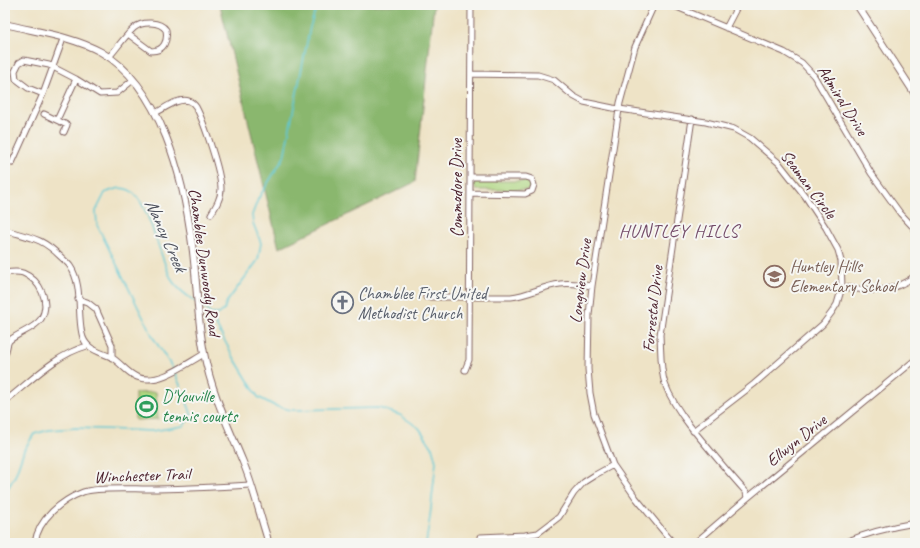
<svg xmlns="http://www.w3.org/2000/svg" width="920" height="548" font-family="Caveat,sans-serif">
	<rect width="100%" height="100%" fill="#f6f6f2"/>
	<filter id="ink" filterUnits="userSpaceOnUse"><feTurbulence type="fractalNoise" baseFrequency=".025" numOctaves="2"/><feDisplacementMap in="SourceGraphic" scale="8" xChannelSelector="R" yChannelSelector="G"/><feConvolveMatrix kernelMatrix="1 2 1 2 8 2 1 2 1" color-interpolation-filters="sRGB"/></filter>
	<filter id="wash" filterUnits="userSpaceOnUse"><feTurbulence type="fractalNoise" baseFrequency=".012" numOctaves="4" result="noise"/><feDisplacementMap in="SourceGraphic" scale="16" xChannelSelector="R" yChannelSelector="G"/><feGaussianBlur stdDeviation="0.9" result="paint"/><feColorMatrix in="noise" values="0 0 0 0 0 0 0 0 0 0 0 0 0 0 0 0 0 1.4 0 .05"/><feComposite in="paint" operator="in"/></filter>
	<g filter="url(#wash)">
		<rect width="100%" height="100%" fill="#eee3c6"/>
		<path fill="#aed680" stroke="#7c7a56" d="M476 181H527L531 185 530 189 527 190H476L473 185Z
			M156 392 158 419 135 420V393Z"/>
		<path fill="#8ab76e" stroke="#6a6b4c" d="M220 5H434L415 182 279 248Z"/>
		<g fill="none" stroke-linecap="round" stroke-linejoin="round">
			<path stroke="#5cc8d4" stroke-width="1.5" d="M199 304 207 310 210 314 233 356 258 397 275 406 291 410 379 408 400 415 419 428 432 447 436 462 430 517 426 543
				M210 314H219L224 310 226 303 258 260 261 243 253 223 252 215 258 199 284 157 310 27 317 5
				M5 493 15 476 24 450 34 434 49 430 76 428 152 431 183 426 192 416 184 394 172 367 154 339 97 225 96 211 105 193C112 190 118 187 126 189 148 193 160 262 173 282 179 290 187 296 196 302"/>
		</g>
	</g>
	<g filter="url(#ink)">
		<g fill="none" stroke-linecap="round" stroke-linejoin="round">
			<defs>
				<path id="minor" d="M654 5 635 47 620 103 592 286 589 315 588 369 590 393 594 414 613 465 636 498 673 543
					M672 5 784 52 802 63 814 76 871 173 900 213 915 229
					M726 28 738 5
					M109 57C117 48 125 36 134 28 142 21 160 21 166 30 168 41 164 51 151 51L128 34
					M471 74 538 75 554 80 573 96 584 102 613 108 706 122 734 129 750 138 779 163 805 196 826 228 838 250 841 261 842 287 837 304 832 312 823 324 754 384 693 431
					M43 94 28 88 16 79 15 71 19 63 24 60 49 65 76 79 100 94 117 93 133 80
					M155 113C164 109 178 97 189 101 192 102 194 104 196 107 204 122 221 172 221 189 221 198 216 206 211 214
					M44 114 67 125 64 132
					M692 119 660 335C661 351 660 368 665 384 671 400 680 413 690 426 708 448 726 470 746 492L747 498
					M57 120 76 79
					M12 163 43 94 63 39
					M470 177H526L532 179 534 185 532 191 525 194 470 193
					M5 230C31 238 41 237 61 257 64 260 68 263 70 266 83 285 77 312 82 334 85 349 98 351 111 357 120 362 127 373 137 377 158 386 186 364 204 354
					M5 273C11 272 17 271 23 273 40 280 51 302 41 319 34 329 20 332 10 340 7 342 7 350 5 354
					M842 287C871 291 889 295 915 276
					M426 297H511C529 295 543 286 560 284 571 282 581 285 592 286
					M78 299 87 302 96 309 112 345V358
					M465 370 469 360 471 5
					M5 401C31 381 55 355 87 346
					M480 537 525 535 538 533 559 517 574 493 584 482 595 475 613 465
					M35 543C38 519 62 500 83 492 97 487 131 489 147 489 181 489 216 487 250 485
					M695 543 745 500 915 360
					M843 543C867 533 890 527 915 523"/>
				<path id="tertiary" d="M857 5 915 94
					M5 24C36 32 72 36 101 52 161 86 184 180 192 244 197 280 197 318 204 353 211 391 228 426 243 462 253 486 259 512 267 537L268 543"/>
			</defs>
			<use href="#minor" stroke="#836461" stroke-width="7"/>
			<use href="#tertiary" stroke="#836461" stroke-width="8"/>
			<use href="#minor" stroke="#fff" stroke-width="5"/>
			<use href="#tertiary" stroke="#fff" stroke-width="6"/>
		</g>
	</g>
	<defs>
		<symbol id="school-ring" viewBox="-11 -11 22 22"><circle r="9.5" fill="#f6f6f2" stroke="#8d6e63" stroke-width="1.5"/><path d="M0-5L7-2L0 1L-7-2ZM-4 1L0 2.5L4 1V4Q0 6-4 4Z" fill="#8d6e63"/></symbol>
		<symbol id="church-ring" viewBox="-11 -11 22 22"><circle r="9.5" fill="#f6f6f2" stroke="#6b7280" stroke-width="1.5"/><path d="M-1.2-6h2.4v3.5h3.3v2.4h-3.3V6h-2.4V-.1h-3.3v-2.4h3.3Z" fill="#6b7280"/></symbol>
		<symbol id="stadium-ring" viewBox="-11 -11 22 22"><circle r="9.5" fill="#f6f6f2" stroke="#2e9e5b" stroke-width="1.5"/><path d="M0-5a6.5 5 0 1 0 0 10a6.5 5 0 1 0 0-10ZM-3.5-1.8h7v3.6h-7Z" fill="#2e9e5b"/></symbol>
	</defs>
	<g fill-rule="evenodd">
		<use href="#school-ring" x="762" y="264" width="25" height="25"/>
		<use href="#church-ring" x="330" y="290" width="25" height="25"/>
		<use href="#stadium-ring" x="134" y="394" width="25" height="25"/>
	</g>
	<g text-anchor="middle" stroke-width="4" stroke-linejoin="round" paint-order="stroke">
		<g font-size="17" fill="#4a1f2b" stroke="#f6f6f2">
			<text transform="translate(843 100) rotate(58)" y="6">Admiral Drive</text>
			<text transform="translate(809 184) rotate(53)" y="6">Seaman Circle</text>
			<text transform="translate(456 188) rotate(-90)" y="6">Commodore Drive</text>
			<text transform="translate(205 262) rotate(82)" y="6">Chamblee Dunwoody Road</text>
			<text transform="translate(580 281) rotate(-83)" y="6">Longview Drive</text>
			<text transform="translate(652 309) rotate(-84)" y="6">Forrestal Drive</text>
			<text transform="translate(796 440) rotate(-39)" y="6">Ellwyn Drive</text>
			<text transform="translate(142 475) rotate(-2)" y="6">Winchester Trail</text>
		</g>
		<g font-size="17" fill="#785e54" stroke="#f6f6f2" text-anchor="start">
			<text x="790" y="272">Huntley Hills<tspan x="790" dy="20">Elementary School</tspan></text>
		</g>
		<g font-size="17" fill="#5b616d" stroke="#f6f6f2" text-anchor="start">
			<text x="358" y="299">Chamblee First United<tspan x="358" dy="20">Methodist Church</tspan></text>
		</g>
		<g font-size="17" fill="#27864d" stroke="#f6f6f2" text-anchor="start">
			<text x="162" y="402">D'Youville<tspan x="162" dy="20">tennis courts</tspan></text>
		</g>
		<g font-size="18" letter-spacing="1" fill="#734b68" stroke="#f6f6f2">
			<text x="679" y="237">HUNTLEY HILLS</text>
		</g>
		<g font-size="18" font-style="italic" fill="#4f525e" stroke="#f6f6f2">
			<text transform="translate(166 235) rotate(66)" y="6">Nancy Creek</text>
		</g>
	</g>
	<rect width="920" height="548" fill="none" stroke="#f6f6f2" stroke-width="20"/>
</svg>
